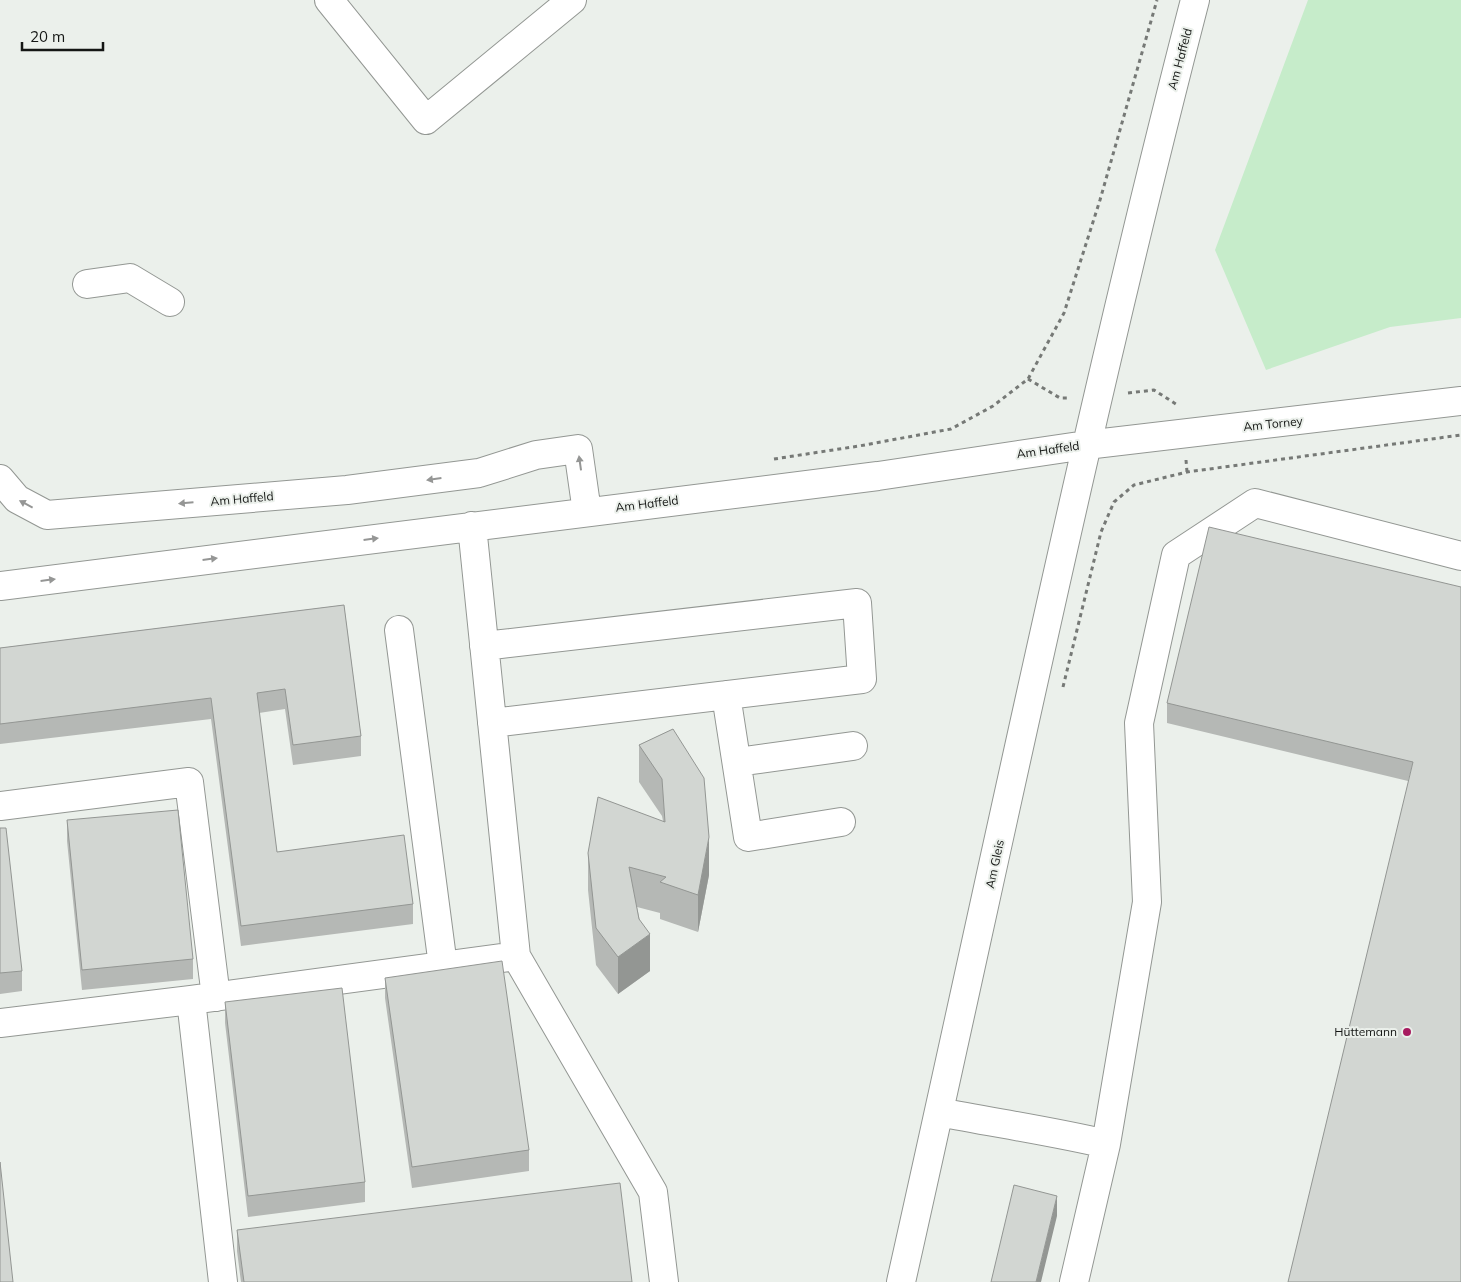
<svg xmlns="http://www.w3.org/2000/svg" width="1461" height="1282" font-family="Mulish,sans-serif">
	<rect width="100%" height="100%" fill="#ebf0eb"/>
	<path fill="#c6ecca" d="M1308 0H1461V318L1390 327 1266 370 1215 250Z"/>
	<g fill="none" stroke-linecap="round" stroke-linejoin="round">
		<defs>
			<path id="minor" d="M329 0 426 120 572 0
				M87 284 130 278 170 302
				M0 479 17 499 47 515 347 490 479 473 536 455 578 449 587 512
				M472 526 516 956 653 1192 664 1282
				M0 586 878 476 1086 445 1461 401
				M399 630 443 966
				M484 646 857 603 862 679 492 723
				M726 695 748 837 841 822
				M737 762 853 746
				M0 806 189 782 216 997
				M191 1000 223 1282
				M0 1023 191 1000 516 956
				M939 1112C995 1123 1051 1131 1106 1144L1074 1282
				M1106 1144 1147 902 1139 723 1176 555 1255 503 1461 556
				M901 1282C997 854 1085 425 1195 0"/>
		</defs>
		<use href="#minor" stroke="#939793" stroke-width="30"/>
		<path stroke="#767976" stroke-width="3" stroke-dasharray="4 4" stroke-linecap="butt" d="M1028 379 1060 398H1069
			M1128 393 1154 390 1179 406
			M774 459 859 446 951 429 993 406 1028 379 1064 313 1100 200 1157 0
			M1186 460 1187 472
			M1063 687 1101 532 1114 502 1134 485 1187 472 1461 435"/>
		<use href="#minor" stroke="#fff" stroke-width="28"/>
	</g>
	<path fill="#b5b8b5" d="M1461 587 1408 781 1167 723V703Z
		M344 605 361 736V756L293 765 285 709 259 713 277 852 413 904V924L241 946 211 719 0 744V648Z
		M673 729 709 875 698 932 660 919V913L637 907 650 971 618 994 596 965 588 890V853L663 821 662 816 639 782V745Z
		M67 820 193 959V979L82 990 67 841Z
		M0 828 22 971V991L0 994Z
		M385 978 529 1150V1171L412 1188 385 998Z
		M225 1002 365 1182V1202L248 1217 225 1023Z
		M237 1230 632 1282H241L237 1251Z"/>
	<path fill="#939693" d="M709 837V875L698 932V895Z
		M650 934V971L618 994V957Z
		M1057 1196V1216L1041 1282H1036Z"/>
	<path fill="#d2d6d2" stroke="#939693" d="M1209 527 1461 587V1282H1288L1413 762 1167 703Z
		M344 605 361 736 293 745 285 689 257 693 277 852 404 835 413 904 241 926 211 698 0 724V648Z
		M673 729 704 778 709 837 698 895 660 882 666 877 629 867 639 919 650 934 618 957 596 928 588 853 598 797 665 822 662 779 639 745Z
		M178 810 193 959 82 970 67 820Z
		M0 828H6L22 971 0 973Z
		M502 961 529 1150 412 1167 385 978Z
		M342 988 365 1182 248 1196 225 1002Z
		M0 1162 13 1282H0Z
		M620 1183 632 1282H244L237 1230Z
		M1014 1185 1057 1196 1036 1282H991Z"/>
	<defs><path id="oneway-solid" d="M-6-.8H1V-3.2L6.5 0L1 3.2V.8H-6Z" transform="scale(1.25)"/></defs>
	<g fill="#959695">
		<use href="#oneway-solid" transform="translate(580 463) rotate(-98)"/>
		<use href="#oneway-solid" transform="translate(434 479) rotate(172)"/>
		<use href="#oneway-solid" transform="translate(186 503) rotate(175)"/>
		<use href="#oneway-solid" transform="translate(26 504) rotate(-152)"/>
		<use href="#oneway-solid" transform="translate(371 539) rotate(-7)"/>
		<use href="#oneway-solid" transform="translate(210 559) rotate(-7)"/>
		<use href="#oneway-solid" transform="translate(48 580) rotate(-7)"/>
	</g>
	<circle fill="#a71b5f" stroke="#ebf0eb" stroke-width="2" cx="1407" cy="1032" r="5"/>
	<g text-anchor="middle" stroke-width="4" stroke-linejoin="round" paint-order="stroke">
		<g font-size="12" fill="#141614" stroke="#ebf0eb">
			<text transform="translate(1180 59) rotate(-75)" y="4">Am Haffeld</text>
			<text transform="translate(1273 424) rotate(-6)" y="4">Am Torney</text>
			<text transform="translate(1048 450) rotate(-8)" y="4">Am Haffeld</text>
			<text transform="translate(242 499) rotate(-5)" y="4">Am Haffeld</text>
			<text transform="translate(647 504) rotate(-7)" y="4">Am Haffeld</text>
			<text transform="translate(995 864) rotate(-78)" y="4">Am Gleis</text>
		</g>
		<g font-size="12" fill="#141614" stroke="#ebf0eb" text-anchor="end">
			<text x="1397" y="1036">Hüttemann</text>
		</g>
	</g>
	<path d="M22 42v8h81v-8" fill="none" stroke="#141614" stroke-width="2.5"/>
	<text x="30" y="42" font-size="15" fill="#141614" stroke="#ebf0eb" stroke-width="4" paint-order="stroke">20 m</text>
</svg>
